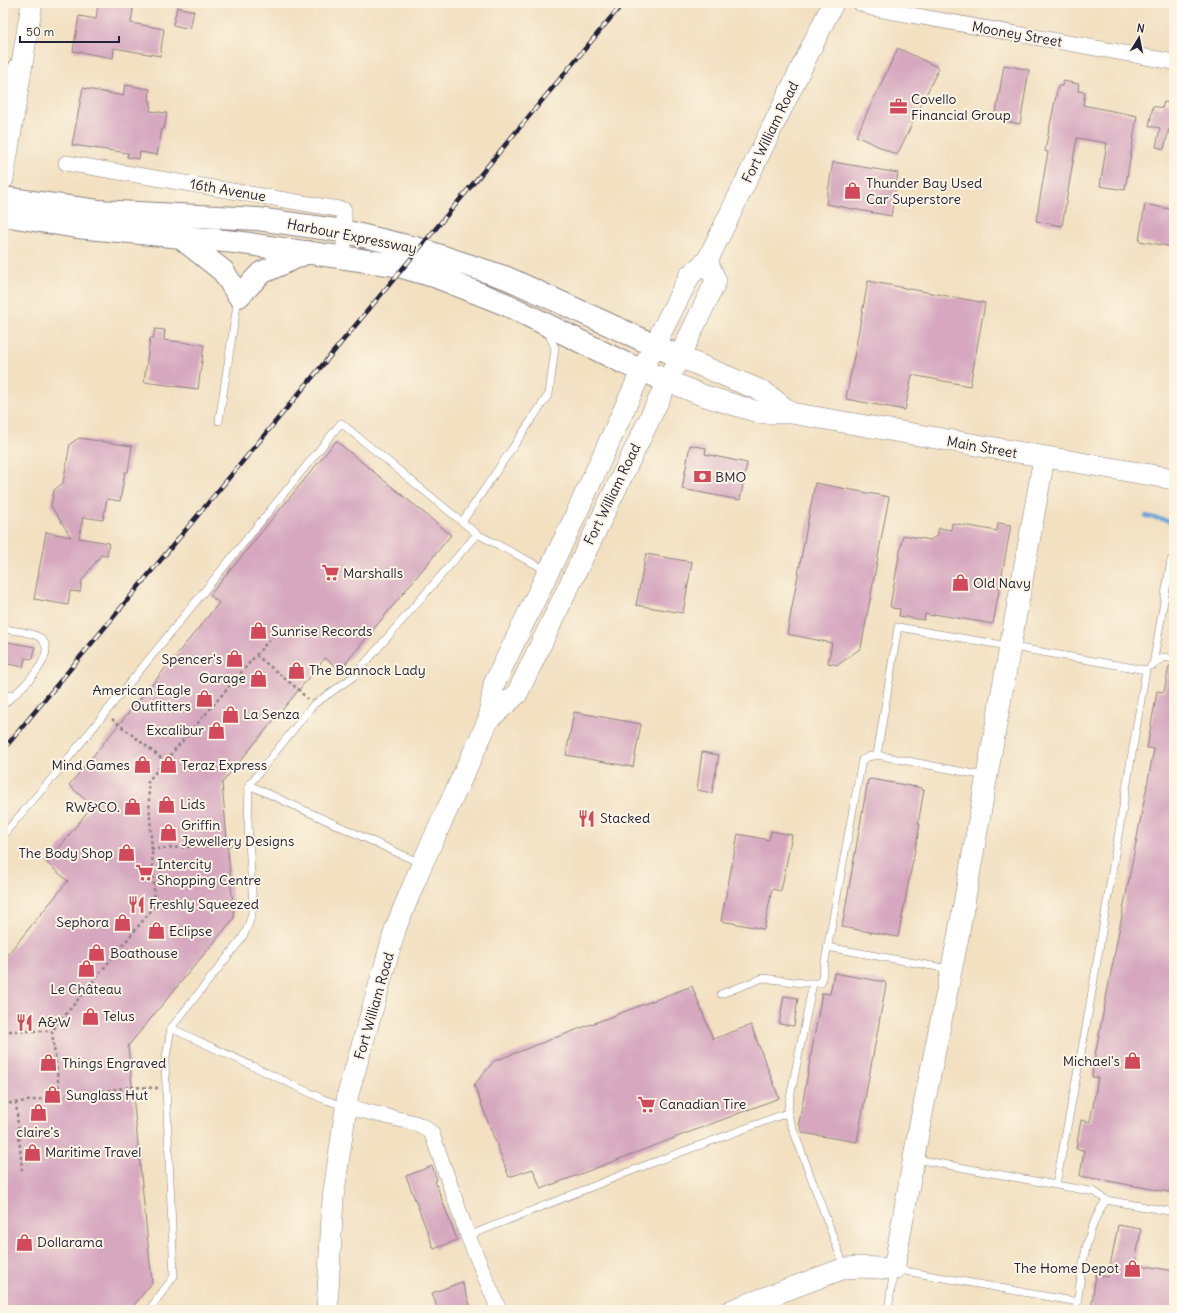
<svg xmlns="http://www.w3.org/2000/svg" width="1177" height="1313" font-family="Delius,sans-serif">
	<rect width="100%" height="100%" fill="#fcf5e5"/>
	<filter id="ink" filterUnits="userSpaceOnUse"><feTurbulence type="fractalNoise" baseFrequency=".025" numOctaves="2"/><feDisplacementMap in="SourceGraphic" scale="8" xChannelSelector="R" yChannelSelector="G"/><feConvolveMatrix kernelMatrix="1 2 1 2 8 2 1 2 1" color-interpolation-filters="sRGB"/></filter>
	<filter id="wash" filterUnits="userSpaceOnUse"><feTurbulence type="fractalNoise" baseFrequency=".012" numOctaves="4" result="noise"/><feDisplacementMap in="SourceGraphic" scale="16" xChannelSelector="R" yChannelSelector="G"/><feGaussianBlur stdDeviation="0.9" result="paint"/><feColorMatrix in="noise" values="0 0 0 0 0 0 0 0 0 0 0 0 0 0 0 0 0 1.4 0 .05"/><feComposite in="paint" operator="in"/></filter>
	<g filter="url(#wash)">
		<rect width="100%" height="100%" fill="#f2e0c1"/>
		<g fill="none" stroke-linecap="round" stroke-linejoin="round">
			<path stroke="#669fd5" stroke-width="4" d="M1146 516 1174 522"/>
		</g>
		<g id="blocks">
			<path fill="#d6a7bf" d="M109 3H134L131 23 164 29 160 56 114 48 113 58 73 51 79 16 96 19 98 4 108 6Z
				M177 7 194 11 190 29 173 25Z
				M898 48 939 68 897 155 856 136Z
				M1004 65 1029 70 1020 124 995 119Z
				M1063 81 1079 84 1078 91 1085 92 1083 105 1137 116 1125 190 1100 186 1107 143 1077 138 1062 226 1036 221 1048 152 1045 151 1048 135 1058 86H1062Z
				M125 85 150 89 149 100 151 101 150 111 167 113 164 129H162L157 155 140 152 139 159 127 157 128 153 72 145 83 88 123 96Z
				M1164 102 1174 104V130L1169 129 1164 149 1156 147 1160 128 1149 126 1153 106 1162 108Z
				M833 162 898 173 891 216 826 204Z
				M1145 204 1174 210V247L1139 241Z
				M868 281 985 303 970 386 912 375 905 410 846 399Z
				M155 329 165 330 164 340 204 345 198 389 144 382 150 338H153Z
				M79 438 132 446 128 472H125L120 501 107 499 103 520 83 517 79 538 109 543 107 556 101 555 82 580 80 592 70 591 68 605 34 599 46 532 71 537 51 506 54 490 63 483 70 444Z
				M336 441 451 535 340 670 325 658 222 783 234 918 128 1046 152 1283 130 1310H3V960L68 881 47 863 92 806 69 785 219 603 210 595Z
				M690 445 706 448 705 454 747 463 740 500 682 489Z
				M815 483 889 497 861 648 838 665 828 663 832 643 787 634Z
				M952 523 997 531 998 523 1011 525 993 624 934 614V616L925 614 924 620 899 616 900 609 892 608 890 606 903 535 930 540 937 536 939 528 951 530Z
				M646 554 692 562 683 613 636 605Z
				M3 641 35 647 33 659 25 658 23 667 3 663Z
				M1169 666 1174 667V1193L1080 1176 1084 1150 1076 1149 1081 1120 1090 1122 1098 1078 1092 1077 1093 1066 1154 749 1147 748 1157 691 1164 692Z
				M574 712 641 724 633 767 566 755Z
				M702 752 719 755 712 793 697 790Z
				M871 779 922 788V790H924L918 824H920L898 937 842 927 868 780Z
				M771 831 792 835 781 891 772 889 764 929 721 921 738 834 769 840Z
				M834 973 885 982 886 985 857 1142 803 1133 799 1123 822 993 830 994Z
				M692 986 713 1039 751 1025 779 1098 541 1189 533 1169 509 1177 474 1085 494 1061Z
				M784 996 798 998 794 1026 779 1024Z
				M432 1166 437 1180 435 1181 457 1240 434 1249 406 1176Z
				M1118 1225 1141 1229 1135 1264 1174 1271V1310H1091L1096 1274 1108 1277Z
				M462 1282 472 1310H438L432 1293Z"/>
		</g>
	</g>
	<g filter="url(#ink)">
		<use href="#blocks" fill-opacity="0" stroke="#8a817e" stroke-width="1"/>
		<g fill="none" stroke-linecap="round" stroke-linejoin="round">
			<defs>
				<path id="lane" d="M219 421 238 298
					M462 522 549 394 555 348 547 330
					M3 629C14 631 29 631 39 637 64 654 15 694 3 705
					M1153 665 1171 560
					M1151 666 1164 657 1174 659
					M3 694 12 696
					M877 755 898 627 1146 670 1086 1027 1056 1185 916 1159
					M249 785 420 863
					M3 835 58 771 341 423 477 534 548 571
					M827 947 949 969
					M721 994 763 978 803 983H821L862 760 868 757 877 755 985 776
					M171 1028 323 1099 344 1106
					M787 1113 813 983
					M1056 1185 1095 1192 1106 1200
					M468 1236 649 1164 787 1113 844 1266
					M149 1310 174 1276 165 1063 171 1028 240 941C248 930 251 920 253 907L248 824 249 785 313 705 353 677 477 534
					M888 1310 894 1269 1078 1302
					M1076 1310C1082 1273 1084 1231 1106 1200L1174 1212"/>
				<path id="street" d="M860 3 872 8 1174 62
					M66 163 344 210V256
					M347 1107 415 1123 424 1127 432 1134 468 1236 499 1310"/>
				<path id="secondary" d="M3 179 32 3
					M680 357 764 392 791 413
					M668 381 702 395 761 413H791L1174 479
					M489 719 517 694 716 281 707 261
					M327 1310 333 1198 348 1094 396 927 422 864 489 719 494 684 572 523 642 370 690 275 707 261 833 3
					M732 1310 845 1268 860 1267 894 1269 919 1129 958 937 1044 458"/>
				<path id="primary" d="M3 103 20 67
					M3 198 98 211 258 219 343 231 419 249 507 278 680 357
					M3 215 77 227 235 242 395 265 437 277 505 304 624 363 668 381
					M180 237 223 271 239 296 261 273 308 252"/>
			</defs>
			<use href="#lane" stroke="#8a817e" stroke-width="8"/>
			<use href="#street" stroke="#8a817e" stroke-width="16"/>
			<use href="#secondary" stroke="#8a817e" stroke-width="22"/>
			<use href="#primary" stroke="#8a817e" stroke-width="24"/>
			<path stroke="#8a817e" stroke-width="2.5" stroke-dasharray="3 3" stroke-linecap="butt" d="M256 655 299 690 307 699
				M112 719 165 761
				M151 849 241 844
				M3 1031H52
				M158 1088 132 1087 60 1097 52 1031 155 906 148 781 282 625
				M16 1102 22 1170
				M3 1104 60 1097"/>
			<use href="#lane" stroke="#fff" stroke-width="7"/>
			<use href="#street" stroke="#fff" stroke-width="15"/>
			<use href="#secondary" stroke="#fff" stroke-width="21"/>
			<use href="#primary" stroke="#fff" stroke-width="22"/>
			<defs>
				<path id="rail" d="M3 750 623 3"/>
			</defs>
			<use href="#rail" stroke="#22223b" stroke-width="4.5"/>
			<use href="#rail" stroke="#fcf5e5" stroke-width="3" stroke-dasharray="9" stroke-linecap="butt"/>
		</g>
	</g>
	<defs>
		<symbol id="office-bare" viewBox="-9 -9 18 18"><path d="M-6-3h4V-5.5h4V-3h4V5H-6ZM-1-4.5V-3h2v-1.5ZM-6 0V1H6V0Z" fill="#d1495b" stroke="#fcf5e5" stroke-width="2.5" paint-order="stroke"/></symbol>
		<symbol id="shop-bare" viewBox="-9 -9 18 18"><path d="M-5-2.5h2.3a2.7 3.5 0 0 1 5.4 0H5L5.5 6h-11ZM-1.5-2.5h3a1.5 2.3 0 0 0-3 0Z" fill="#d1495b" stroke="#fcf5e5" stroke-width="2.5" paint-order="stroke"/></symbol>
		<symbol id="bank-bare" viewBox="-9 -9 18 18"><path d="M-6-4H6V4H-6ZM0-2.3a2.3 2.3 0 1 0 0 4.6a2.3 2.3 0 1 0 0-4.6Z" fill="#d1495b" stroke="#fcf5e5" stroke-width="2.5" paint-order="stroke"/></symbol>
		<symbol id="supermarket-bare" viewBox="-9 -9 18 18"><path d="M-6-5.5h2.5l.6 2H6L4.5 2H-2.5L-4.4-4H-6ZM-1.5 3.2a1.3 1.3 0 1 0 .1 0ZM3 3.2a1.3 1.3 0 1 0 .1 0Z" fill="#d1495b" stroke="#fcf5e5" stroke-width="2.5" paint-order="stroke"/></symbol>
		<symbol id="restaurant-bare" viewBox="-9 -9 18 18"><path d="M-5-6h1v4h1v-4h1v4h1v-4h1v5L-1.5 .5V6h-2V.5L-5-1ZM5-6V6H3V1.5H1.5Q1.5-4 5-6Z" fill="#d1495b" stroke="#fcf5e5" stroke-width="2.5" paint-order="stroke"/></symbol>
	</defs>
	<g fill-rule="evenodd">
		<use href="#office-bare" x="886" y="94" width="25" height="25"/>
		<use href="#shop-bare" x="840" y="178" width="25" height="25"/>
		<use href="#bank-bare" x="690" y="464" width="25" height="25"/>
		<use href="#supermarket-bare" x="318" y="560" width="25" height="25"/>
		<use href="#shop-bare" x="948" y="570" width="25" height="25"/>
		<use href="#shop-bare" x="246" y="618" width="25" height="25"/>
		<use href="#shop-bare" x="222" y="646" width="25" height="25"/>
		<use href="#shop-bare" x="284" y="658" width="25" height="25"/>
		<use href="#shop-bare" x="246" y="666" width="25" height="25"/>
		<use href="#shop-bare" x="192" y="686" width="25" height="25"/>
		<use href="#shop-bare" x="218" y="702" width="25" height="25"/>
		<use href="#shop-bare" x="204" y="718" width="25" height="25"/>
		<use href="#shop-bare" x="130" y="752" width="25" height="25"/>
		<use href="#shop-bare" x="156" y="752" width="25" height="25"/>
		<use href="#shop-bare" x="154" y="792" width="25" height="25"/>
		<use href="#shop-bare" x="120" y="794" width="25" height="25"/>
		<use href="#restaurant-bare" x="574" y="806" width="25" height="25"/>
		<use href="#shop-bare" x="156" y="820" width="25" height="25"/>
		<use href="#shop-bare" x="114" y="840" width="25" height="25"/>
		<use href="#supermarket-bare" x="132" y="860" width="25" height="25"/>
		<use href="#restaurant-bare" x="124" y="892" width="25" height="25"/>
		<use href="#shop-bare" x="110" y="910" width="25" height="25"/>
		<use href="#shop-bare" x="144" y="918" width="25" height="25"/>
		<use href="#shop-bare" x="84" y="940" width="25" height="25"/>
		<use href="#shop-bare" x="74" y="956" width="25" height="25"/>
		<use href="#shop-bare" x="78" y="1004" width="25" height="25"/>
		<use href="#restaurant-bare" x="12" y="1010" width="25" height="25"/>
		<use href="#shop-bare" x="1120" y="1048" width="25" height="25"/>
		<use href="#shop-bare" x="36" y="1050" width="25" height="25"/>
		<use href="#shop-bare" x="40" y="1082" width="25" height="25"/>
		<use href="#supermarket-bare" x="634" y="1092" width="25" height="25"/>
		<use href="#shop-bare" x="26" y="1100" width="25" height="25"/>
		<use href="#shop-bare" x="20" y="1140" width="25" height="25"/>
		<use href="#shop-bare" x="12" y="1230" width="25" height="25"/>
		<use href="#shop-bare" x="1120" y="1256" width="25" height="25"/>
	</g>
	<g text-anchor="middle" stroke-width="4" stroke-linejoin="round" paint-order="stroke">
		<g font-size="14" fill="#22223b" stroke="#fcf5e5">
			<text transform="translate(1017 34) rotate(10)" y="5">Mooney Street</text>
			<text transform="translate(770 132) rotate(-64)" y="5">Fort William Road</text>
			<text transform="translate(228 190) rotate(10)" y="5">16th Avenue</text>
			<text transform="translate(352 236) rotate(11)" y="5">Harbour Expressway</text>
			<text transform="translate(982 447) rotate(10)" y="5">Main Street</text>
			<text transform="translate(612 494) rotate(-64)" y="5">Fort William Road</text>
			<text transform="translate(374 1006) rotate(-74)" y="5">Fort William Road</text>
		</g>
		<g font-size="14" fill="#22223b" stroke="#fcf5e5" text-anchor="start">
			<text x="911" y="104">Covello<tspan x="911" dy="16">Financial Group</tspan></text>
			<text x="866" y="188">Thunder Bay Used<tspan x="866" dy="16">Car Superstore</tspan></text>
			<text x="715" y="482">BMO</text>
			<text x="343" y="578">Marshalls</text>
			<text x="973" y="588">Old Navy</text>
			<text x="271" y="636">Sunrise Records</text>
			<text x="222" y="664" text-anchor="end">Spencer's</text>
			<text x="309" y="675">The Bannock Lady</text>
			<text x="246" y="683" text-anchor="end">Garage</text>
			<text x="191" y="695" text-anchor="end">American Eagle<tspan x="191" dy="16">Outfitters</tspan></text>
			<text x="243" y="719">La Senza</text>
			<text x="204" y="735" text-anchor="end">Excalibur</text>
			<text x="130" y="770" text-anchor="end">Mind Games</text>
			<text x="181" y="770">Teraz Express</text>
			<text x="180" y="809">Lids</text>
			<text x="120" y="812" text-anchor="end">RW&amp;CO.</text>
			<text x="600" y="823">Stacked</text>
			<text x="181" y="830">Griffin<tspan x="181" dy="16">Jewellery Designs</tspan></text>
			<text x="113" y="858" text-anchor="end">The Body Shop</text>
			<text x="157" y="869">Intercity<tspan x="157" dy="16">Shopping Centre</tspan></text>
			<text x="149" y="909">Freshly Squeezed</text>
			<text x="109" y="927" text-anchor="end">Sephora</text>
			<text x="169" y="936">Eclipse</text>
			<text x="110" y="958">Boathouse</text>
			<text x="86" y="994" text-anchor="middle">Le Château</text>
			<text x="103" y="1021">Telus</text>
			<text x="38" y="1027">A&amp;W</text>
			<text x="1120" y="1066" text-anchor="end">Michael's</text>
			<text x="62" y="1068">Things Engraved</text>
			<text x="66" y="1100">Sunglass Hut</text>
			<text x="659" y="1109">Canadian Tire</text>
			<text x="38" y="1137" text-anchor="middle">claire's</text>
			<text x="45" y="1157">Maritime Travel</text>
			<text x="37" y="1247">Dollarama</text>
			<text x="1119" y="1273" text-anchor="end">The Home Depot</text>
		</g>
	</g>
	<rect width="1177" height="1313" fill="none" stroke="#fcf5e5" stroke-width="16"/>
	<g transform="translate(1139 38) rotate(10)" stroke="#fcf5e5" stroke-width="3" paint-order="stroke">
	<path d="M0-3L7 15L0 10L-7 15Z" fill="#22223b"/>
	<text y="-6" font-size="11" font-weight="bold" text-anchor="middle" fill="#22223b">N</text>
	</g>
	<path d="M20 36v6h99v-6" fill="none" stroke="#22223b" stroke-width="2"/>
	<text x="26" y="36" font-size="12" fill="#22223b" stroke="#fcf5e5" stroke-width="3" paint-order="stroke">50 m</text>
</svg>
